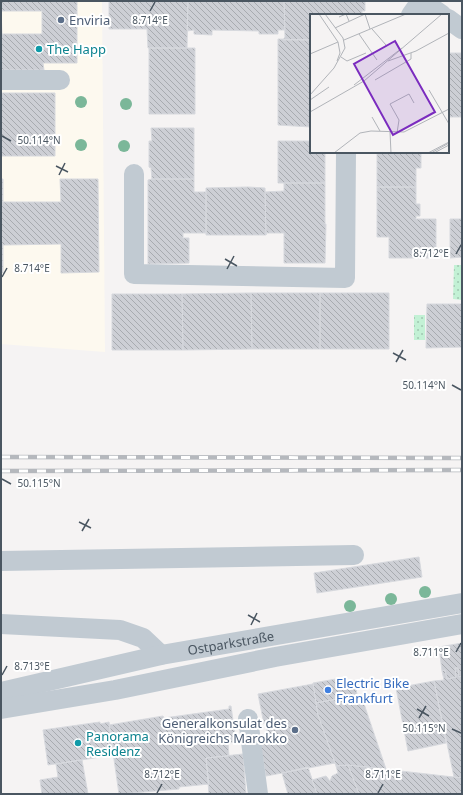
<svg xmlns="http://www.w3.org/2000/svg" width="463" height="795" font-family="'Noto Sans',sans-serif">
	<defs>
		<pattern id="park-dots" width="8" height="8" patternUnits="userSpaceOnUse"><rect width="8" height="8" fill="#c3f1d5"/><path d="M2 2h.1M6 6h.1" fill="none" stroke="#a0c6b0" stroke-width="1.8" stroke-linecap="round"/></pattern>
		<pattern id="building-back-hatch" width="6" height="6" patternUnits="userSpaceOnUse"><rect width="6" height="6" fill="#cdcfd5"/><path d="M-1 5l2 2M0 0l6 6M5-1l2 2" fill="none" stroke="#a8abb0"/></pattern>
	</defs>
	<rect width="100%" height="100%" fill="#f5f3f3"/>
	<path fill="#fdf9ef" d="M1 1H102L105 352 1 344Z"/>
	<path fill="url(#park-dots)" d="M454 265H462V300L453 299Z
		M414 315H425V340H414Z"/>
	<path fill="url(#building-back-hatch)" stroke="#d7d9de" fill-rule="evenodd" d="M1 1H77V63H43L44 70H1ZM1 11H42V34H2Z
		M109 1H188L187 48H148L147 29H109Z
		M188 1H284L285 30H278V34H259V31L212 30V35L194 34V30L187 31Z
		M284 1H365V11H362V15H311V40H283L285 37Z
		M278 39 311 40V127L278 125Z
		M149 48H195V114H149Z
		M448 53H462V117H448Z
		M1 93H55V156H1Z
		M151 128H194V179H152L151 168 149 167V141H152Z
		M278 141H311V152H325V183H278Z
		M377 152H421V168H416V187H377Z
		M1 179H3V202H61L60 179H98L99 272 61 273V244L3 245V273H1Z
		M152 179H194V192H206V233H183V238H189V263L148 264V180Z
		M284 183H325V224H326L325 263H284V233H266V235L265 192 284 191Z
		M248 187 265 188 266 235H206V188Z
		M377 187H416V204H420V216H416V219H436V258H389V237H377Z
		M450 219H462V257L450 258Z
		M251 293 252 349 183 350 182 294Z
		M251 293H320V349H252Z
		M320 293H389V349H320Z
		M112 294H182L183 350H112Z
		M427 304H462V347L426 348Z
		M419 557 422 577 317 593 314 573Z
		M462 643V676L459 677 458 668H455L456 677 447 679 445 670 442 671 439 647Z
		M455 668H458L459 677 462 676V778L454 777 434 681 444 680 442 671 445 670 447 679 456 677Z
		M336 679 337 684 355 681 357 695 316 703 313 683Z
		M434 681 446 743 408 751 396 688Z
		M313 684 318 715 335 763 266 776 259 738 268 736 266 724H264L258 694Z
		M361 695 386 769 348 765 336 766 318 715 316 703Z
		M229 706H231L236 742 228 743 229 756 206 758 209 784 179 787V789L119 794 109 725 163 716 164 718 229 709Z
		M100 722V724L109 722 114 755 48 765 43 730Z
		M243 754 246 794H209L206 758Z
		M82 760 88 794H42L40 780 58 777 56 764Z
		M348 765 462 778V794H359Z
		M348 765 359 794H317L312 780 326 776 330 781 332 776 338 773 336 766Z
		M308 767 317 794H288L282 773Z"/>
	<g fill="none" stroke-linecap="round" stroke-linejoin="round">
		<g stroke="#c1cad2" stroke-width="20">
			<path d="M422 1 442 15"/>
			<path d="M411 15 421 1"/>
			<path d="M448 19 462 29"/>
			<path d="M1 80H60"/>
			<path d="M134 174V274L345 278 346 152"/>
			<path d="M1 561 354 555"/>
			<path d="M1 624 120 630 143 638 161 655"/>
			<path id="s1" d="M1 692 161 655 462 603"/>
			<path d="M1 709 115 690 275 657 462 624"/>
			<path d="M248 719 258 794"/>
		</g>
		<defs>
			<path id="rail" d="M1 457 462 458
				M1 471 462 470"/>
		</defs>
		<use href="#rail" stroke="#b5b8bd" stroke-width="4.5"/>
		<use href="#rail" stroke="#fff" stroke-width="3" stroke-dasharray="9" stroke-linecap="butt"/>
	</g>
	<g fill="#7bb799">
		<circle cx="81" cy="102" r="6"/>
		<circle cx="126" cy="104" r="6"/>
		<circle cx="81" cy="145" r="6"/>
		<circle cx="124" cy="146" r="6"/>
		<circle cx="425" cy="592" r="6"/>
		<circle cx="391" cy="599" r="6"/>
		<circle cx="350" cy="606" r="6"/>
	</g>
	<path fill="none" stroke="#4a5661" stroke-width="1.5" d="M150 11 155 2M2 136 11 141M56 166 68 172M59 175 65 163M456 254 461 245M225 259 237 266M227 269 234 256M2 277 7 268M393 353 406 360M396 362 403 350M452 385 461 390M2 479 11 484M79 522 91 528M82 531 89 519M248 615 260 622M251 625 257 613M456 652 461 643M2 675 7 666M417 709 429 716M419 718 426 706M452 729 461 733M157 793 162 784M378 793 383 784"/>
	<g fill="#5c6f8a" stroke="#fff" stroke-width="1.5">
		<circle cx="61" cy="20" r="4"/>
		<circle cx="295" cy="730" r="4"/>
	</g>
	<g fill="#0f9aa8" stroke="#fff" stroke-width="1.5">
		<circle cx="39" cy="49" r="4"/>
		<circle cx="78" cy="743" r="4"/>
	</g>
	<circle fill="#3f7fe0" stroke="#fff" stroke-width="1.5" cx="328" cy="690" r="4"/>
	<g text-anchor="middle" stroke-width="4" stroke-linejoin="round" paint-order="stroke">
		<g font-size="13" fill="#4e5e75" stroke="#fff" text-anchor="start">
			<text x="69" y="25">Enviria</text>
			<text x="287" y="728" text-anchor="end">Generalkonsulat des<tspan x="287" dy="15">Königreichs Marokko</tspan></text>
		</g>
		<g font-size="13" fill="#0d838f" stroke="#fff" text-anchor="start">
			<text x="47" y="54">The Happ</text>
			<text x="86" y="741">Panorama<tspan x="86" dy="15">Residenz</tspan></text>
		</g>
		<g font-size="13" fill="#4a5661" stroke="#fff">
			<text dy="5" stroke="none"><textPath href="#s1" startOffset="235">Ostparkstraße</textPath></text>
		</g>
		<g font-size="13" fill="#366cbe" stroke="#fff" text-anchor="start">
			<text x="336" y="688">Electric Bike<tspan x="336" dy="15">Frankfurt</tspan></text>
		</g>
	</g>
	<g transform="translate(310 14)">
		<rect width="139" height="139" fill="#f5f3f3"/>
		<path fill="none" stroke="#b1b4b9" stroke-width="1" d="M9 0 28 28 30 39 27 47M55 0 60 15M29 3 36 0 39 7M25 14 55 0M62 15 76 31M49 20 67 46M34 26 96 0M0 40 28 28M31 43 37 47 56 39M78 47 106 37 139 19M65 66 101 45V39M44 71 92 34M119 76 132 98M0 81 24 54 35 34 33 24 15 0M0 86 19 73M0 98 54 67 132 0M132 98 139 110M62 103 70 117M80 118 81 139M87 119 89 106 80 90 99 80 104 89M24 139 50 119 61 117 94 118 139 95M118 139 139 128M121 139 139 129M124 139 139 131"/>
		<path fill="#7b2cbf" fill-opacity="0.15" stroke="#7b2cbf" stroke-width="2" d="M85 27 125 98 83 121 44 50Z"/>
		<rect width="139" height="139" fill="none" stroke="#4a5661" stroke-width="2"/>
	</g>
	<g font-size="10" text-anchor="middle" fill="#4a5661" stroke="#fff" stroke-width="4" stroke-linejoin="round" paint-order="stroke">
		<text x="150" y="24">8.714°E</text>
		<text x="39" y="144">50.114°N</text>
		<text x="431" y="257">8.712°E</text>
		<text x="32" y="272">8.714°E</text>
		<text x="424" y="389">50.114°N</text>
		<text x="39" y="487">50.115°N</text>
		<text x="431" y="656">8.711°E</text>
		<text x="32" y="670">8.713°E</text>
		<text x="424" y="732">50.115°N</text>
		<text x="162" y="778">8.712°E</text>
		<text x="383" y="778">8.711°E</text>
	</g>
	<rect width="463" height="795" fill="none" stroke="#4a5661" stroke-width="4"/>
</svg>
